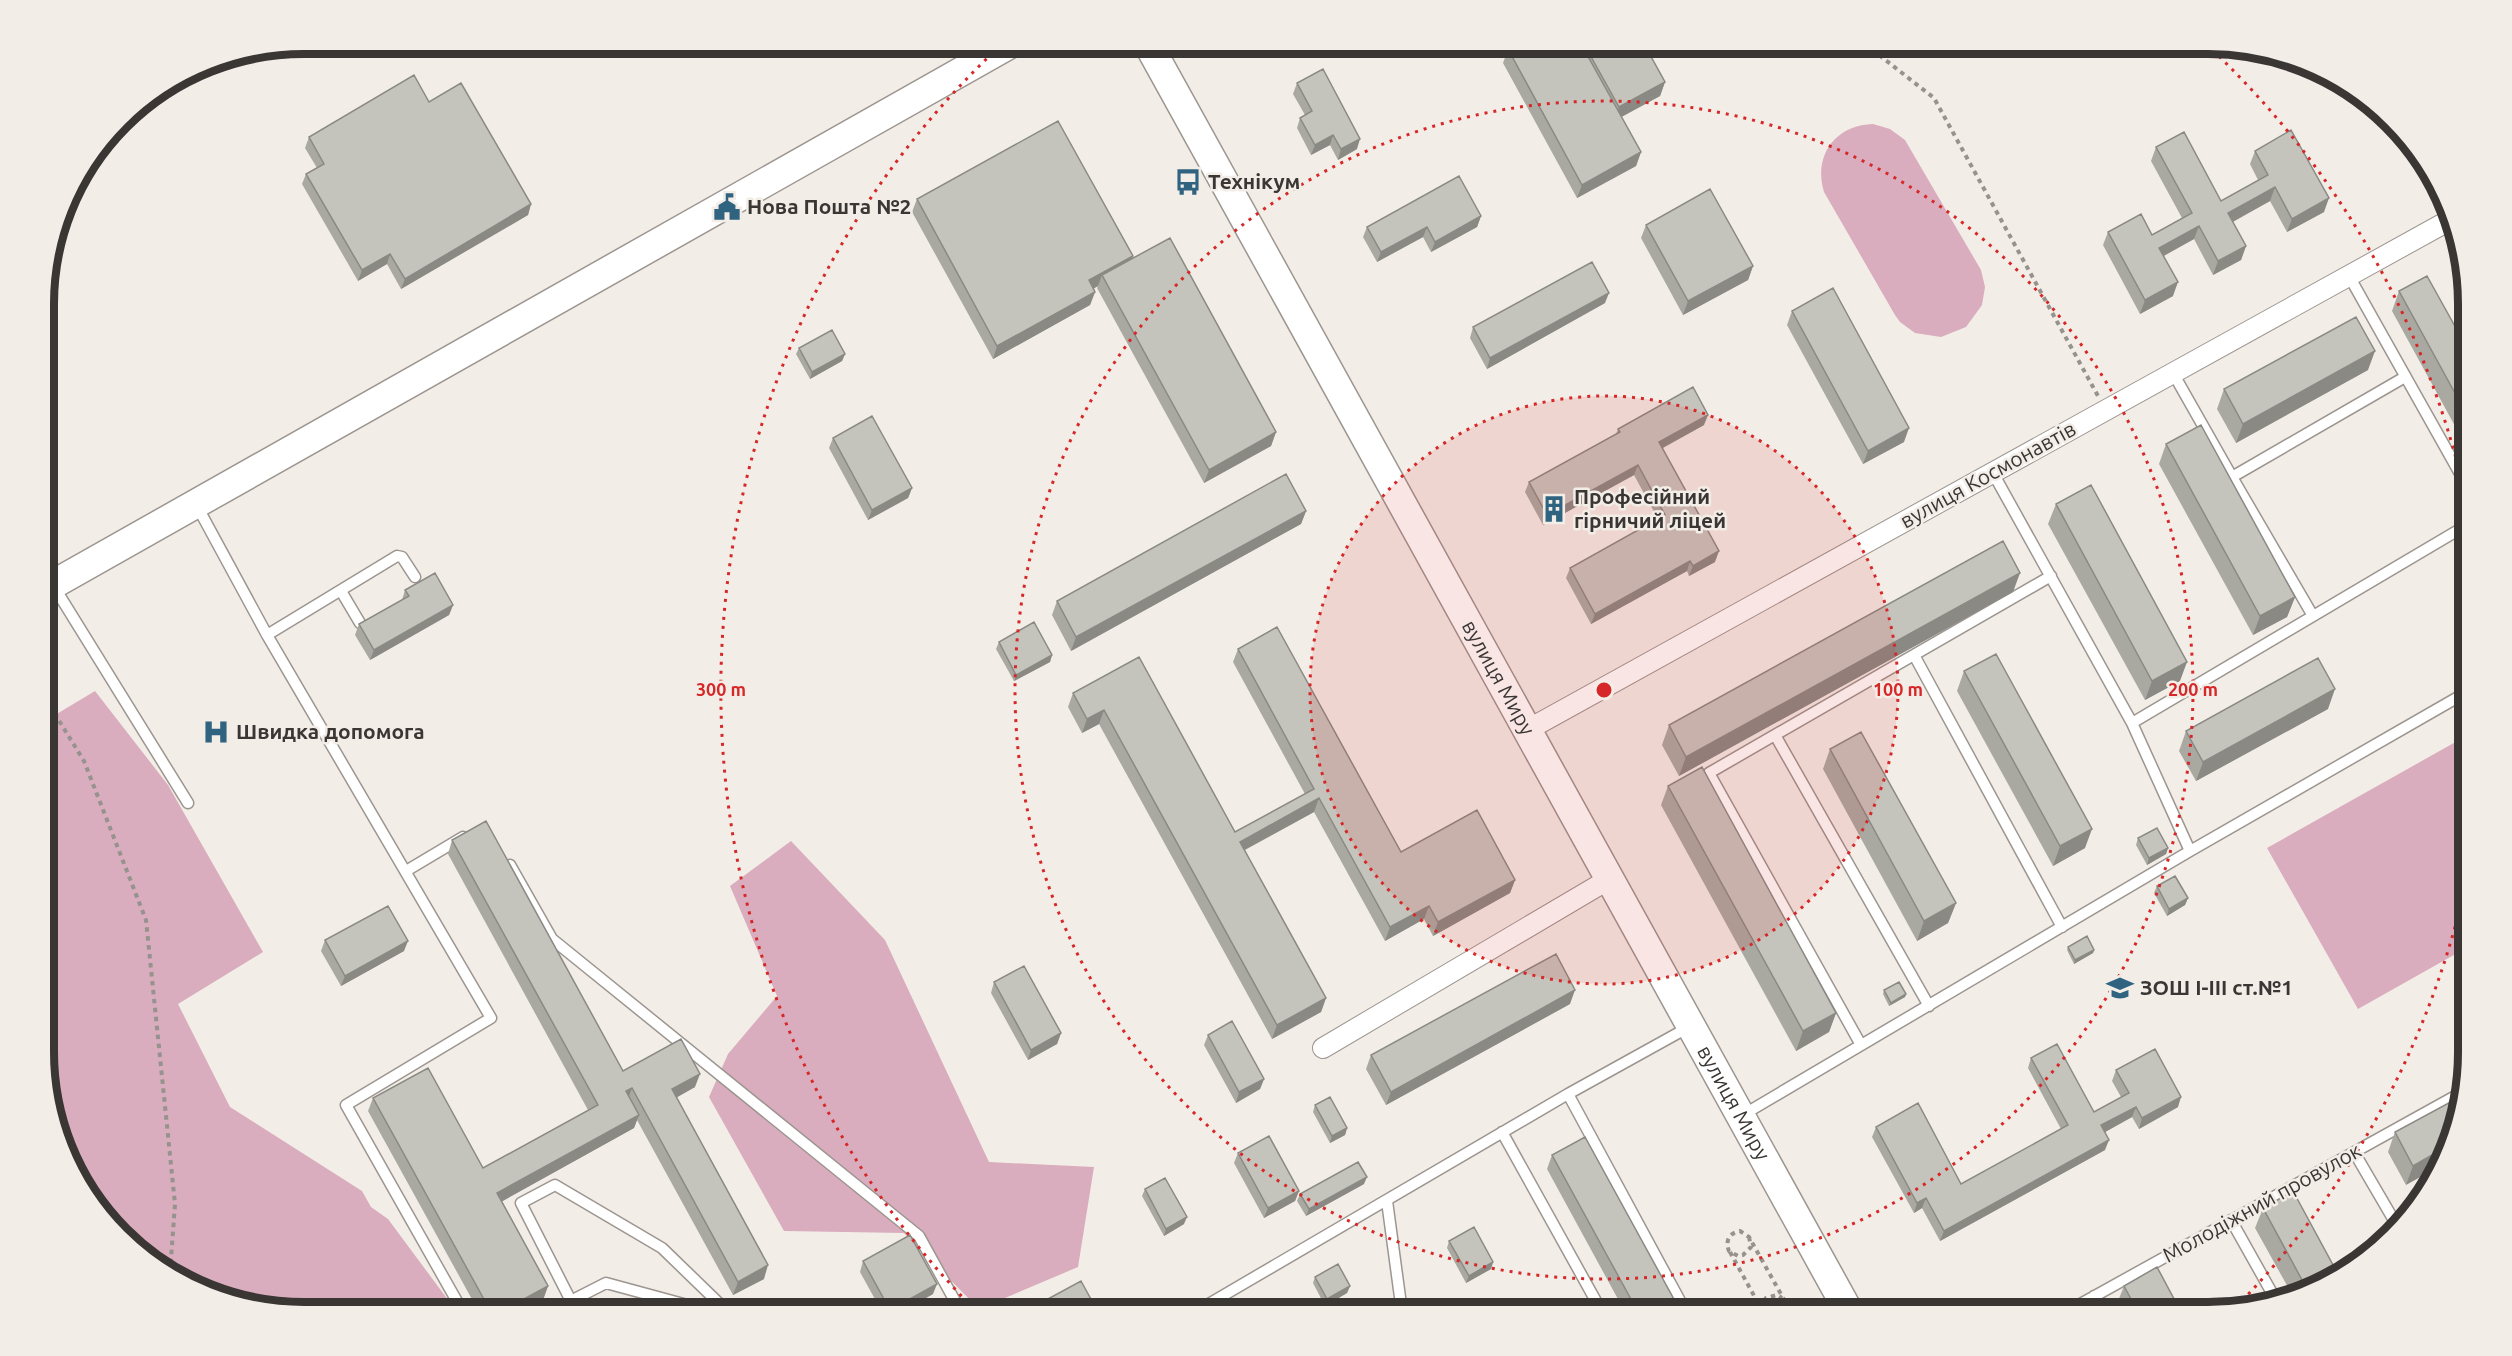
<svg xmlns="http://www.w3.org/2000/svg" width="2512" height="1356" font-family="Ubuntu,sans-serif">
	<rect width="100%" height="100%" fill="#f3ede7"/>
	<path fill="#d9adbe" d="M1873 124 1890 129 1905 140 1981 270 1985 287 1982 305 1966 327 1941 337 1915 333 1900 322 1895 315 1824 192C1813 156 1835 125 1873 124Z
		M95 691 168 785 263 952 178 1004 230 1107 362 1191 371 1207 388 1219 457 1312H304L188 1286 132 1248 88 1197 46 1087 45 721Z
		M2468 735V947L2358 1009 2267 848Z
		M791 841 885 940 989 1162 1094 1167 1078 1267 979 1309 904 1233 784 1231 709 1097 728 1054 777 996 730 886Z
		M614 1302 649 1312H597Z"/>
	<g fill="none" stroke-linecap="round" stroke-linejoin="round">
		<defs>
			<path id="service" d="M2349 276 2467 486
				M2173 373 2232 477 2405 377
				M1993 473 2132 723 2467 525
				M2232 477 2313 616
				M197 506 267 635 491 1018 346 1105 463 1312
				M53 585 188 803
				M341 591 360 623
				M267 635 397 556 402 557 415 577
				M1914 655 2062 927
				M2132 723 2190 851
				M1775 735 1929 1006
				M510 865 552 939 919 1236 961 1312
				M406 871 463 837
				M1861 1045 1709 773 2051 576
				M1568 1094 1686 1312
				M1741 1116 2190 851 2467 692
				M1502 1132 1602 1312
				M2354 1152 2399 1229
				M1387 1201 1402 1312
				M2231 1220 2277 1302
				M2094 1296 2103 1312
				M571 1301 521 1203 555 1185 662 1248 728 1312
				M549 1312 606 1283 713 1312
				M1195 1312 1568 1094 1689 1027
				M2066 1312 2459 1094"/>
			<path id="minor" d="M1529 729 2448 221
				M1323 1048 1611 878"/>
			<g id="secondary">
				<path id="s1" d="M1148 44 1849 1312"/>
				<path d="M45 589 1010 44"/>
			</g>
		</defs>
		<use href="#service" stroke="#9c9590" stroke-width="13"/>
		<use href="#minor" stroke="#9c9590" stroke-width="22"/>
		<use href="#secondary" stroke="#9c9590" stroke-width="31"/>
		<path stroke="#96928e" stroke-width="4" stroke-dasharray="4.5 4.5" stroke-linecap="butt" d="M1865 44 1934 98 2098 396
			M45 698 84 761 146 920 175 1204 170 1273
			M1749 1237 1751 1247 1743 1255 1738 1256 1729 1251C1725 1241 1729 1233 1740 1231L1749 1237 1791 1312
			M1730 1252 1763 1312
			M1763 1310V1302L1766 1298 1777 1295 1782 1298"/>
		<use href="#service" stroke="#fff" stroke-width="10"/>
		<use href="#minor" stroke="#fff" stroke-width="20"/>
		<use href="#secondary" stroke="#fff" stroke-width="28"/>
	</g>
	<path fill="#a9a9a2" d="M1518 44H1644L1665 82 1660 96 1621 117 1641 152 1636 166 1577 198 1503 63 1508 49Z
		M1297 83 1357 149 1338 160 1330 145 1311 155 1297 128 1300 118 1305 115 1293 94Z
		M429 102 531 204 528 215 401 289 387 264 358 281 302 184 306 174 317 168 305 148 309 137Z
		M2156 147 2221 201 2258 180 2250 164 2255 151 2324 212 2287 232 2270 201 2233 222 2246 246 2241 260 2213 275 2194 239 2164 256 2173 296 2140 314 2103 245 2108 232 2152 235 2182 218 2151 161Z
		M917 199 1132 258 1276 432 1271 446 1204 483 1097 288 1098 286 1094 288 1095 292 1090 305 993 359 912 212Z
		M1481 216 1477 227 1431 252 1423 237 1377 262 1363 237 1367 227Z
		M1646 225 1753 266 1748 280 1683 315 1641 238Z
		M2399 291 2467 348V448L2392 311Z
		M1605 303 1487 369 1470 338 1473 327Z
		M1792 311 1904 442 1863 464 1787 325Z
		M799 348 845 354 842 361 810 379 796 354Z
		M2368 370 2236 443 2217 409 2224 389Z
		M1704 425 1663 448 1715 562 1689 576 1687 571 1591 624 1566 578 1570 568 1658 519 1634 475 1543 525 1525 492 1529 482 1616 434 1618 429Z
		M833 438 912 488 908 498 868 520 829 448Z
		M2166 444 2295 597 2287 617 2253 635 2159 464Z
		M2056 504 2180 681 2145 700 2048 524Z
		M1306 511 1301 524 1071 651 1052 615 1057 601Z
		M405 590 453 605 449 615 370 660 355 635 359 624 402 600Z
		M2013 592 1679 776 1662 745 1669 725Z
		M999 642 1052 655 1050 662 1014 681 996 649Z
		M1238 649 1401 852 1515 880 1510 893 1433 936 1424 919 1385 941 1314 812 1245 850 1326 998 1321 1012 1272 1039 1099 724 1082 733 1068 707 1073 693 1139 657 1235 832 1305 794 1233 662Z
		M1964 671 2085 848 2053 866 1957 691Z
		M2328 709 2196 781 2179 751 2186 731Z
		M1830 749 1956 903 1948 923 1917 941 1823 769Z
		M1668 786 1836 1013 1829 1032 1796 1051 1661 805Z
		M2138 838 2168 848 2166 854 2147 865 2136 845Z
		M452 840 623 1071 695 1087 677 1097 764 1279 733 1295 637 1120 634 1128 502 1201 548 1286 543 1300 520 1312H479L368 1111 373 1098 483 1168 588 1110 448 854Z
		M2157 886 2188 898 2185 905 2167 916 2154 893Z
		M325 940 404 951 341 986 321 951Z
		M2068 947 2094 950 2093 953 2074 964 2067 950Z
		M994 982 1061 1033 1057 1044 1028 1060 991 993Z
		M1884 990 1906 994 1905 997 1889 1006 1883 994Z
		M1570 1004 1386 1105 1366 1069 1371 1055Z
		M1208 1035 1264 1079 1260 1089 1236 1103 1204 1045Z
		M2031 1058 2094 1112 2121 1097 2112 1081 2116 1070 2178 1107 2139 1129 2132 1117 2105 1132V1150L1940 1241 1922 1208 1914 1213 1872 1137 1876 1127 1961 1184 2061 1129 2028 1068Z
		M2458 1098 2406 1185 2388 1152 2395 1132Z
		M1315 1105 1347 1128 1345 1135 1330 1143 1313 1112Z
		M1238 1153 1299 1191 1295 1201 1264 1218 1234 1163Z
		M1552 1155 1681 1312H1625L1547 1169Z
		M1364 1184 1306 1216 1297 1201 1300 1194Z
		M1145 1189 1184 1224 1164 1236 1142 1196Z
		M2263 1208 2339 1276 2294 1298 2255 1228Z
		M1449 1241 1493 1262 1491 1269 1466 1283 1447 1248Z
		M863 1261 933 1294 901 1312H882L860 1272Z
		M1315 1277 1350 1286 1347 1293 1325 1306 1313 1283Z
		M2124 1286 2181 1312H2120L2116 1306Z"/>
	<path fill="#8a8984" d="M1665 82 1660 96 1614 121 1619 107Z
		M1333 135 1330 145 1311 155 1315 145Z
		M1360 139 1357 149 1338 160 1341 149Z
		M1641 152 1636 166 1577 198 1582 185Z
		M2275 187 2270 201 2223 227 2228 213Z
		M2329 198 2324 212 2287 232 2292 219Z
		M531 204 528 215 401 289 405 279Z
		M1481 216 1477 227 1431 252 1435 242Z
		M2199 226 2194 239 2154 261 2159 248Z
		M1427 227 1423 237 1377 262 1381 252Z
		M2246 246 2241 260 2213 275 2218 261Z
		M390 254 387 264 358 281 362 270Z
		M1133 256 1128 270 1102 275 1098 286 1084 294 1089 280Z
		M1753 266 1748 280 1683 315 1688 301Z
		M2178 282 2173 296 2140 314 2145 300Z
		M1095 292 1090 305 993 359 997 346Z
		M1609 293 1605 303 1487 369 1490 358Z
		M2375 351 2368 370 2236 443 2243 424Z
		M845 354 842 361 810 379 812 372Z
		M1708 415 1704 425 1655 452 1659 442Z
		M1909 428 1904 442 1863 464 1868 451Z
		M1276 432 1271 446 1204 483 1209 470Z
		M1638 465 1634 475 1543 525 1547 515Z
		M57 482 53 493 45 497V489Z
		M912 488 908 498 868 520 872 510Z
		M1306 511 1301 524 1071 651 1076 637Z
		M1719 551 1715 562 1689 576 1693 566Z
		M1690 561 1687 571 1591 624 1595 614Z
		M2020 573 2013 592 1679 776 1686 757Z
		M2295 597 2287 617 2253 635 2260 616Z
		M453 605 449 615 370 660 374 650Z
		M1052 655 1050 662 1014 681 1016 675Z
		M2187 662 2180 681 2145 700 2152 681Z
		M2335 689 2328 709 2196 781 2203 762Z
		M1104 710 1099 724 1082 733 1087 719Z
		M1319 798 1314 812 1235 855 1240 842Z
		M2092 829 2085 848 2053 866 2060 846Z
		M2168 848 2166 854 2147 865 2149 858Z
		M1515 880 1510 893 1433 936 1438 922Z
		M2188 898 2185 905 2167 916 2169 909Z
		M1956 903 1948 923 1917 941 1924 921Z
		M1429 906 1424 919 1385 941 1390 927Z
		M408 941 404 951 341 986 345 976Z
		M2094 950 2093 953 2074 964 2075 960Z
		M1575 990 1570 1004 1386 1105 1391 1092Z
		M1906 994 1905 997 1889 1006 1891 1003Z
		M1326 998 1321 1012 1272 1039 1277 1025Z
		M1836 1013 1829 1032 1796 1051 1803 1031Z
		M1061 1033 1057 1044 1028 1060 1031 1050Z
		M700 1074 695 1087 667 1103 672 1089Z
		M1264 1079 1260 1089 1236 1103 1239 1092Z
		M632 1088 627 1102 626 1091Z
		M2181 1097 2178 1107 2139 1129 2142 1118Z
		M2136 1107 2132 1117 2098 1136 2101 1125Z
		M639 1115 634 1128 492 1207 497 1193Z
		M1347 1128 1345 1135 1330 1143 1332 1136Z
		M2109 1140 2105 1150 1940 1241 1944 1231Z
		M2446 1147 2442 1165 2406 1185 2413 1166Z
		M1367 1177 1364 1184 1306 1216 1309 1209Z
		M1299 1191 1295 1201 1264 1218 1268 1208Z
		M1926 1198 1922 1208 1914 1213 1917 1203Z
		M1187 1217 1184 1224 1164 1236 1166 1229Z
		M1493 1262 1491 1269 1466 1283 1469 1276Z
		M768 1265 764 1279 733 1295 738 1282Z
		M937 1284 933 1294 901 1312H889L890 1310Z
		M548 1286 543 1300 520 1312H500Z
		M1350 1286 1347 1293 1325 1306 1327 1299Z"/>
	<path fill="#c5c4bc" stroke="#8a8984" stroke-width="1.5" d="M1518 44H1581L1641 152 1582 185 1508 49Z
		M1584 44H1644L1665 82 1619 107Z
		M1323 69 1360 139 1341 149 1333 135 1315 145 1300 118 1312 111 1297 83Z
		M414 75 429 102 461 83 531 204 405 279 390 254 362 270 306 174 324 164 309 137Z
		M1058 121 1133 256 1089 280 1095 292 997 346 917 199Z
		M2291 130 2329 198 2292 219 2275 187 2228 213 2246 246 2218 261 2199 226 2159 248 2178 282 2145 300 2108 232 2141 214 2152 235 2192 213 2156 147 2184 132 2221 201 2268 175 2255 151Z
		M1459 176 1481 216 1435 242 1427 227 1381 252 1367 227Z
		M1710 189 1753 266 1688 301 1646 225Z
		M1170 238 1276 432 1209 470 1102 275Z
		M1592 262 1609 293 1490 358 1473 327Z
		M2427 276 2467 348V415L2399 291Z
		M1833 288 1909 428 1868 451 1792 311Z
		M2356 317 2375 351 2243 424 2224 389Z
		M832 330 845 354 812 372 799 348Z
		M1693 387 1708 415 1659 442 1719 551 1693 566 1690 561 1595 614 1570 568 1665 515 1638 465 1547 515 1529 482 1620 432 1618 429Z
		M872 416 912 488 872 510 833 438Z
		M2201 425 2295 597 2260 616 2166 444Z
		M44 459 57 482 45 489Z
		M1286 474 1306 511 1076 637 1057 601Z
		M2091 485 2187 662 2152 681 2056 504Z
		M2003 541 2020 573 1686 757 1669 725Z
		M435 573 453 605 374 650 359 624 409 596 405 590Z
		M1034 622 1052 655 1016 675 999 642Z
		M1277 627 1401 852 1477 810 1515 880 1438 922 1429 906 1390 927 1319 798 1240 842 1326 998 1277 1025 1104 710 1087 719 1073 693 1139 657 1235 832 1314 789 1238 649Z
		M1996 654 2092 829 2060 846 1964 671Z
		M2318 658 2335 689 2203 762 2186 731Z
		M1861 732 1956 903 1924 921 1830 749Z
		M1702 767 1836 1013 1803 1031 1668 786Z
		M486 821 623 1071 681 1039 700 1074 672 1089 768 1265 738 1282 632 1088 626 1091 639 1115 497 1193 548 1286 500 1312H491L373 1098 428 1068 483 1168 598 1105 452 840Z
		M2157 828 2168 848 2149 858 2138 838Z
		M2175 876 2188 898 2169 909 2157 886Z
		M388 906 408 941 345 976 325 940Z
		M2087 936 2094 950 2075 960 2068 947Z
		M1556 954 1575 990 1391 1092 1371 1055Z
		M1024 966 1061 1033 1031 1050 994 982Z
		M1899 982 1906 994 1891 1003 1884 990Z
		M1232 1021 1264 1079 1239 1092 1208 1035Z
		M2057 1044 2094 1112 2129 1093 2116 1070 2155 1049 2181 1097 2142 1118 2136 1107 2101 1125 2109 1140 1944 1231 1926 1198 1917 1203 1876 1127 1918 1103 1961 1184 2068 1125 2031 1058Z
		M1330 1097 1347 1128 1332 1136 1315 1105Z
		M2458 1098 2446 1147 2413 1166 2395 1132Z
		M1269 1136 1299 1191 1268 1208 1238 1153Z
		M1585 1137 1681 1312H1638L1552 1155Z
		M1358 1162 1367 1177 1309 1209 1300 1194Z
		M1165 1178 1187 1217 1166 1229 1145 1189Z
		M2293 1191 2339 1276 2308 1291 2263 1208Z
		M1474 1227 1493 1262 1469 1276 1449 1241Z
		M910 1235 937 1284 890 1310 863 1261Z
		M1338 1264 1350 1286 1327 1299 1315 1277Z
		M2157 1267 2181 1312H2138L2124 1286Z
		M1081 1281 1098 1312H1024Z
		M2001 1305 2005 1312H1988Z"/>
	<circle cx="1604" cy="690" r="294" fill="#d62828" fill-opacity=".12"/>
	<g fill="none" stroke="#d62828" stroke-width="3" stroke-dasharray="3 6">
		<circle cx="1604" cy="690" r="294"/>
		<circle cx="1604" cy="690" r="589"/>
		<path d="M2468 874A883 883 0 0 1 2234 1309M974 1309A883 883 0 0 1 1002 44M2206 44A883 883 0 0 1 2466 499"/>
	</g>
	<defs>
		<symbol id="bus-bare" viewBox="-9 -9 18 18"><path d="M-5-6H5V4H4V6H2V4H-2V6H-4V4H-5ZM-3.5-4V0h7V-4ZM-3.5 1.2v1.5H-2V1.2ZM2 1.2v1.5H3.5V1.2Z" fill="#2f6380" stroke="#f3ede7" stroke-width="2.5" paint-order="stroke"/></symbol>
		<symbol id="civic-bare" viewBox="-9 -9 18 18"><path d="M-.6-6.5H3V-4.5H.6V-3L4-1V1h2V6H-6V1h2V-1L-.6-3ZM-1.2 2.5V6h2.4V2.5Z" fill="#2f6380" stroke="#f3ede7" stroke-width="2.5" paint-order="stroke"/></symbol>
		<symbol id="building-bare" viewBox="-9 -9 18 18"><path d="M-4-6H4V6H1V3H-1V6H-4ZM-2.5-4.3h1.7v1.8h-1.7ZM.8-4.3h1.7v1.8H.8ZM-2.5-1h1.7V.8h-1.7ZM.8-1h1.7V.8H.8Z" fill="#2f6380" stroke="#f3ede7" stroke-width="2.5" paint-order="stroke"/></symbol>
		<symbol id="hospital-bare" viewBox="-9 -9 18 18"><path d="M-5-5h3v3.5h4V-5h3V5h-3V1.5h-4V5h-3Z" fill="#2f6380" stroke="#f3ede7" stroke-width="2.5" paint-order="stroke"/></symbol>
		<symbol id="school-bare" viewBox="-9 -9 18 18"><path d="M0-5L7-2L0 1L-7-2ZM-4 1L0 2.5L4 1V4Q0 6-4 4Z" fill="#2f6380" stroke="#f3ede7" stroke-width="2.5" paint-order="stroke"/></symbol>
	</defs>
	<g fill-rule="evenodd">
		<use href="#bus-bare" x="1169" y="163" width="38" height="38"/>
		<use href="#civic-bare" x="708" y="188" width="38" height="38"/>
		<use href="#building-bare" x="1535" y="490" width="38" height="38"/>
		<use href="#hospital-bare" x="197" y="713" width="38" height="38"/>
		<use href="#school-bare" x="2101" y="969" width="38" height="38"/>
	</g>
	<g text-anchor="middle" stroke-width="5" stroke-linejoin="round" paint-order="stroke">
		<g font-size="21" font-weight="bold" fill="#393634" stroke="#f3ede7" text-anchor="start">
			<text x="1208" y="189">Технікум</text>
			<text x="747" y="214">Нова Пошта №2</text>
			<text x="1574" y="504">Професійний<tspan x="1574" dy="24">гірничий ліцей</tspan></text>
			<text x="236" y="739">Швидка допомога</text>
			<text x="2140" y="995">ЗОШ I-III ст.№1</text>
		</g>
		<g font-size="21" fill="#393634" stroke="#f3ede7">
			<text transform="translate(1988 475) rotate(-29)" y="7">вулиця Космонавтів</text>
			<text dy="7" stroke="none"><textPath href="#s1" startOffset="724">вулиця Миру</textPath></text>
			<text dy="7" stroke="none"><textPath href="#s1" startOffset="1210">вулиця Миру</textPath></text>
			<text transform="translate(2262 1203) rotate(-29)" y="7">Молодіжний провулок</text>
		</g>
	</g>
	<path d="M0 0H2512V1356H0ZM304 54H2208A250 250 0 0 1 2458 304V1052A250 250 0 0 1 2208 1302H304A250 250 0 0 1 54 1052V304A250 250 0 0 1 304 54Z" fill="#f3ede7" fill-rule="evenodd"/>
	<path fill="none" stroke="#393634" stroke-width="8" d="M304 54H2208A250 250 0 0 1 2458 304V1052A250 250 0 0 1 2208 1302H304A250 250 0 0 1 54 1052V304A250 250 0 0 1 304 54Z"/>
	<circle cx="1604" cy="690" r="9" fill="#d62828" stroke="#f3ede7" stroke-width="3"/>
	<g font-size="18" text-anchor="middle" font-weight="bold" fill="#d62828" stroke="#f3ede7" stroke-width="5" stroke-linejoin="round" paint-order="stroke">
		<text x="1898" y="696">100 m</text>
		<text x="2193" y="696">200 m</text>
		<text x="721" y="696">300 m</text>
	</g>
</svg>
